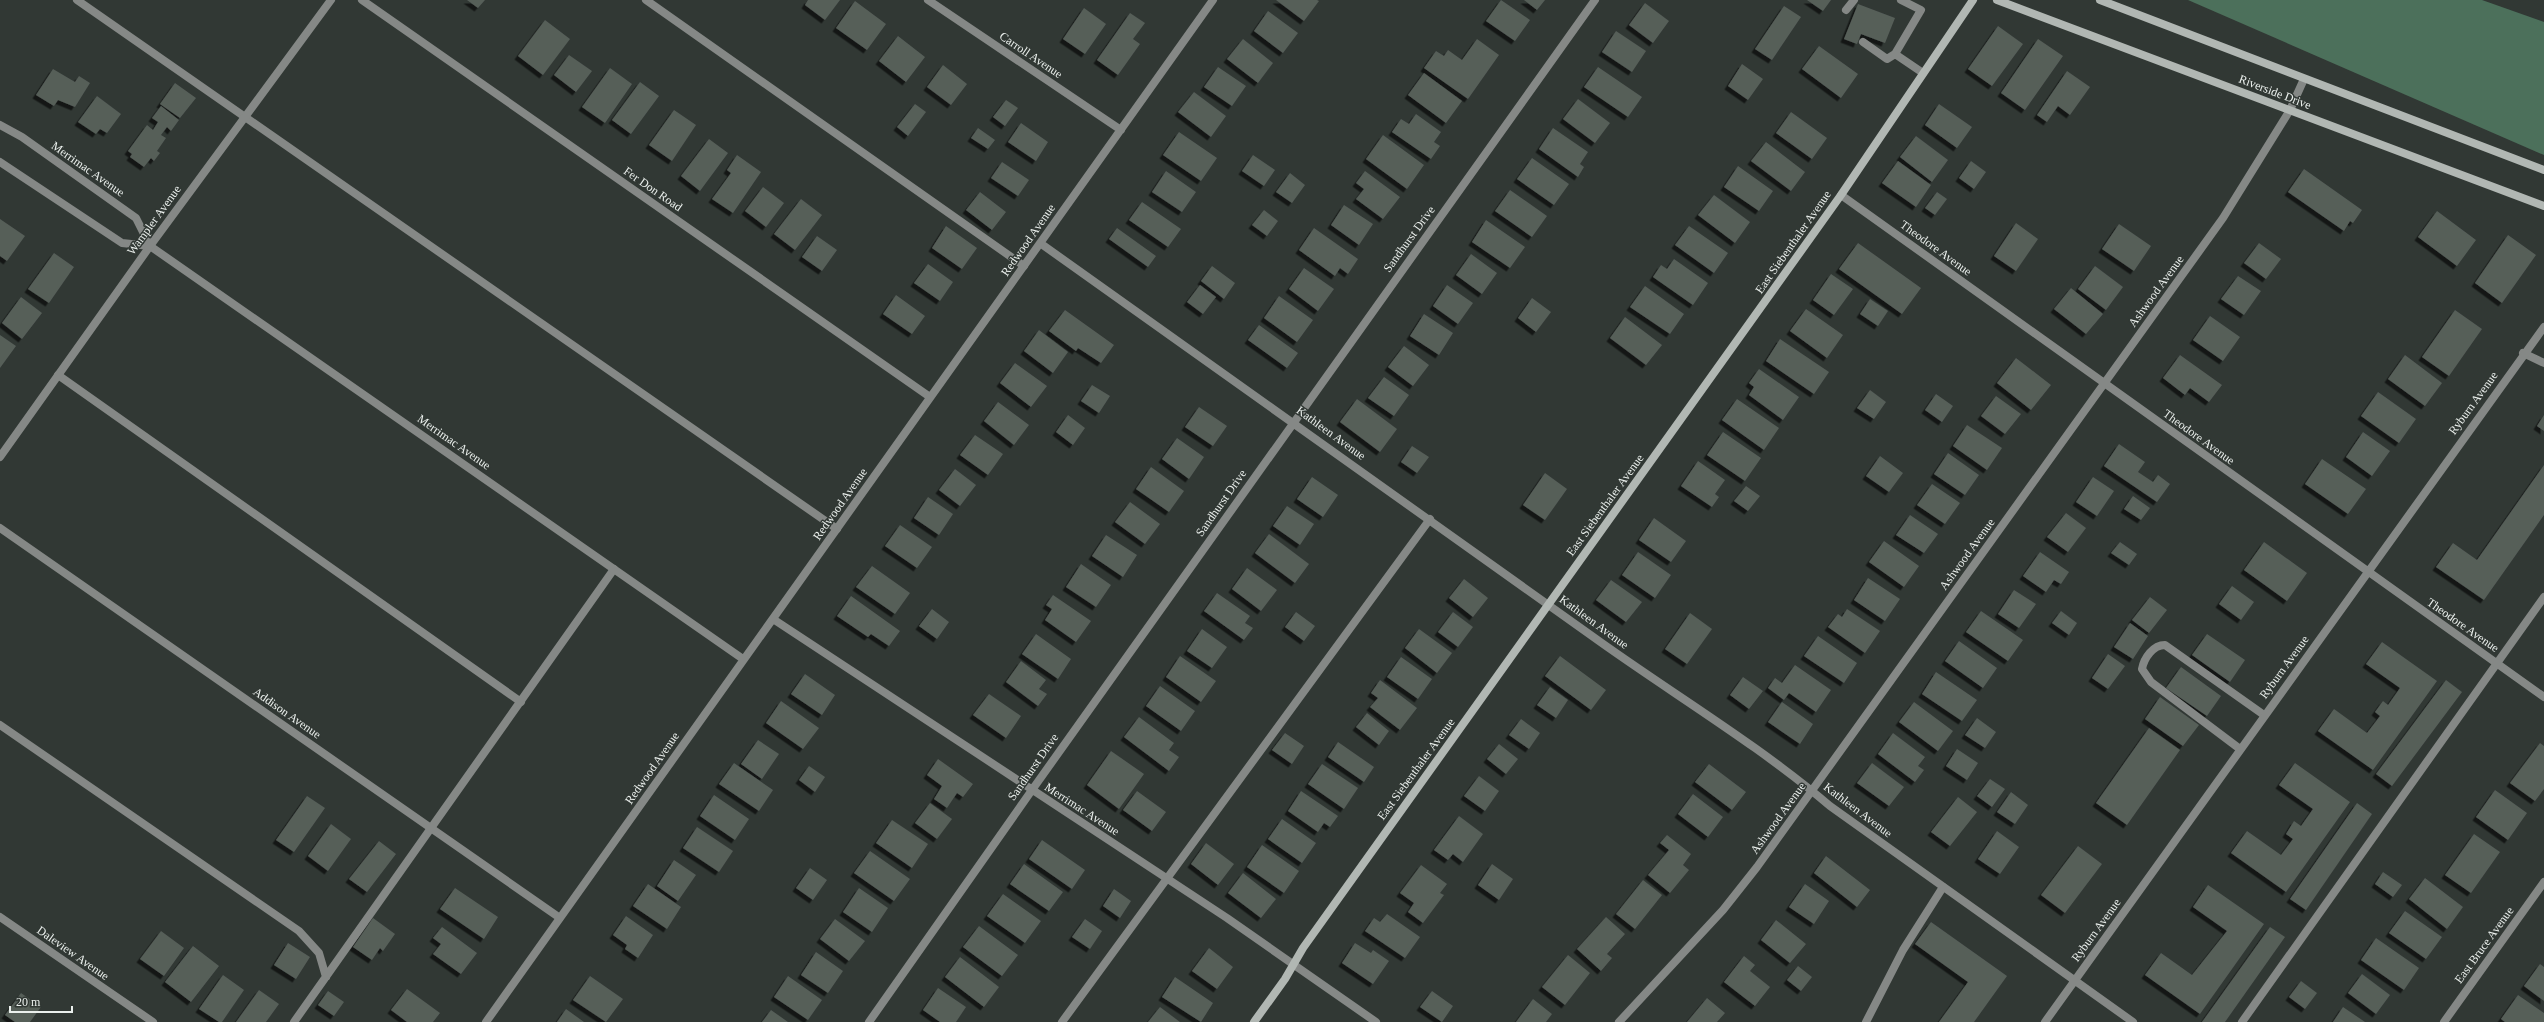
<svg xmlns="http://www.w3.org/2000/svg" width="2544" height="1022" font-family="'Times New Roman',serif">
	<defs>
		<filter id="shadow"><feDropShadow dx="-3.5" dy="3.5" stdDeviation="0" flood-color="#0009"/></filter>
	</defs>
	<rect width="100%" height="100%" fill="#313834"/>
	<path fill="#4c705b" d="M2188 0H2482L2544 22V155Z"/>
	<path fill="#565e59" filter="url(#shadow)" d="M467 0H485L478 8Z
		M808 0H840L825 20 805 5Z
		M1276 0H1317L1319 1 1304 21Z
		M1501 0 1530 20 1515 41 1486 21Z
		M1524 0H1545L1537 10Z
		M1807 0H1831L1823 11Z
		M855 1 886 24 867 50 836 28Z
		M1645 3 1669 21 1653 43 1629 25Z
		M1858 4 1895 18 1885 43 1861 34 1857 44 1844 39Z
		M1784 6 1801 17 1772 60 1755 49Z
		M1084 8 1106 24 1085 54 1063 39Z
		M1268 11 1298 33 1283 53 1254 31Z
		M1130 13 1145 23 1133 39 1140 44 1118 75 1097 60Z
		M545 20 570 39 543 75 518 56Z
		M1998 26 2023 44 1992 86 1968 69Z
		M1616 31 1646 51 1632 72 1602 52Z
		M898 36 925 57 906 82 879 61Z
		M1243 39 1273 63 1258 83 1227 59Z
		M1477 39 1499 55 1468 99 1424 68 1436 51 1444 56 1448 50 1462 60Z
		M2038 39 2063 56 2025 110 2001 93Z
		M1819 46 1858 74 1841 98 1802 69Z
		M569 55 592 71 576 92 554 75Z
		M1742 64 1763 79 1748 100 1728 86Z
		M943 65 967 84 951 105 927 87Z
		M1218 67 1246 86 1232 106 1204 87Z
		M1598 67 1642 97 1628 117 1584 87Z
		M610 68 632 84 605 123 582 107Z
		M53 69 75 82 79 76 90 83 75 107 58 100 54 106 36 95Z
		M2067 71 2090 87 2070 115 2058 106 2047 122 2037 115Z
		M1424 73 1462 101 1446 123 1408 95Z
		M640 82 659 96 631 134 612 120Z
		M175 83 196 98 180 118 160 104Z
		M1194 92 1226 116 1211 137 1178 112Z
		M97 96 121 114 107 133 100 129 96 134 78 122Z
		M1578 99 1610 123 1595 143 1563 119Z
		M1006 100 1018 108 1005 126 993 117Z
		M915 104 926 112 908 136 897 127Z
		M1939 104 1972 127 1957 148 1925 125Z
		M161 106 179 120 171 131 167 127 161 135 166 138 157 151 160 153 154 161 151 158 144 167 130 157 132 154 128 151 147 125 153 130 158 122 152 118Z
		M674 110 696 125 672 161 649 145Z
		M1791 112 1827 138 1812 159 1776 133Z
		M1416 114 1441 132 1434 142 1440 146 1431 159 1392 132 1401 119 1409 124Z
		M1021 123 1048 142 1036 161 1008 142Z
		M978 128 995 140 988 149 971 138Z
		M1553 128 1588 152 1580 164 1584 167 1578 177 1539 149Z
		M1179 132 1217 158 1201 181 1163 155Z
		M1383 135 1424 165 1407 189 1366 159Z
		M1916 136 1948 160 1932 182 1900 157Z
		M709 139 728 153 700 191 681 176Z
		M1766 142 1805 172 1791 191 1751 161Z
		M737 155 761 172 733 213 712 199 731 173 727 170Z
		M1253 155 1275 170 1264 186 1242 171Z
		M1532 158 1569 184 1554 205 1517 179Z
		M1898 161 1931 185 1916 207 1882 183Z
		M1971 161 1986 172 1974 189 1959 178Z
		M1002 162 1029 180 1018 196 991 178Z
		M1738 166 1773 191 1759 211 1724 187Z
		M2304 169 2362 210 2353 223 2350 221 2344 231 2288 192Z
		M1166 171 1196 192 1182 212 1152 192Z
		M1365 171 1400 197 1383 219 1356 199 1364 189 1356 183Z
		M1290 173 1305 185 1292 203 1276 192Z
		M763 187 784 203 766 227 745 211Z
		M1510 190 1547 216 1532 237 1495 211Z
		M980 192 1006 212 992 230 966 210Z
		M1937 192 1947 199 1935 215 1925 208Z
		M1714 195 1750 222 1735 243 1698 215Z
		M801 199 822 215 795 250 774 234Z
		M1142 202 1181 229 1168 247 1129 220Z
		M1344 205 1373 224 1359 245 1331 225Z
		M1264 210 1278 221 1267 236 1252 225Z
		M2437 211 2476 240 2457 266 2418 237Z
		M0 219 25 236 7 261 0 256Z
		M1486 220 1525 247 1510 268 1472 242Z
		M2016 223 2038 239 2016 271 1994 256Z
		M2119 224 2151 246 2134 271 2102 249Z
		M946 226 977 248 962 269 932 248Z
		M1689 226 1728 253 1714 273 1675 245Z
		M1117 228 1156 256 1148 267 1109 239Z
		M1314 228 1358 259 1348 274 1340 268 1335 276 1299 250Z
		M2508 235 2536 255 2502 303 2475 283Z
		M817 236 837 250 822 271 802 257Z
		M1858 243 1921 288 1902 314 1839 269Z
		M2259 243 2281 259 2266 279 2244 263Z
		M54 253 74 267 49 303 28 289Z
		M1471 254 1497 273 1482 294 1456 275Z
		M1674 259 1708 283 1693 305 1653 277 1661 265 1667 269Z
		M928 264 953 282 940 301 914 283Z
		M1212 266 1235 283 1224 299 1201 281Z
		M2095 266 2123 287 2106 310 2078 289Z
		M1304 268 1334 289 1318 311 1289 289Z
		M1831 274 1853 289 1834 315 1813 300Z
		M2238 276 2261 291 2244 315 2221 299Z
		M1200 285 1216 297 1203 314 1187 302Z
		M1447 285 1473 303 1458 324 1433 306Z
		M1645 286 1684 314 1670 334 1630 307Z
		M2071 288 2103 314 2086 334 2054 309Z
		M896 295 925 316 912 334 883 314Z
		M1279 296 1313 320 1297 342 1264 318Z
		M21 297 42 313 22 339 2 323Z
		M1532 298 1551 312 1536 332 1518 318Z
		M1870 299 1888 311 1878 326 1860 314Z
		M1806 309 1843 335 1827 358 1790 331Z
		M1065 310 1114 345 1101 363 1078 348 1076 351 1049 331Z
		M2455 310 2482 329 2449 376 2422 357Z
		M1424 314 1453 333 1439 355 1410 336Z
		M2210 316 2240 337 2223 361 2193 340Z
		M1625 317 1662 345 1646 365 1610 338Z
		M1259 325 1298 353 1287 368 1248 340Z
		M1039 330 1068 352 1053 373 1024 351Z
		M0 335 16 346 0 368Z
		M1780 339 1829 372 1814 394 1766 361Z
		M1404 346 1429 365 1413 386 1388 367Z
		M2180 355 2222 385 2209 402 2190 388 2185 395 2163 378Z
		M2405 355 2442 383 2425 406 2388 379Z
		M2016 358 2051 385 2031 410 1997 383Z
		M1015 363 1047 386 1031 407 1000 383Z
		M1759 369 1799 397 1783 420 1749 395 1754 387 1749 383Z
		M1384 377 1409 395 1394 416 1368 398Z
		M1092 385 1110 396 1099 413 1081 401Z
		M1870 390 1886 402 1874 419 1857 408Z
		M2378 392 2416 419 2399 443 2361 416Z
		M1936 394 1953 406 1942 422 1925 410Z
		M1996 396 2021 414 2005 434 1981 416Z
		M1357 399 1397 429 1380 452 1340 422Z
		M1737 399 1779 428 1764 450 1722 420Z
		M998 402 1029 425 1014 445 984 421Z
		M1199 407 1227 426 1213 446 1185 427Z
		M1068 415 1085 428 1073 445 1056 432Z
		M2544 415V431L2537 426Z
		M1967 425 2002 448 1987 470 1953 446Z
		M1723 432 1761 458 1745 481 1707 455Z
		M2363 432 2390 451 2372 476 2346 457Z
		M975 435 1003 454 988 475 960 455Z
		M1177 438 1204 457 1189 479 1162 459Z
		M2119 444 2145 462 2138 472 2153 482 2158 475 2170 484 2157 502 2104 466Z
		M1412 446 1429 457 1417 473 1401 462Z
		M1948 453 1979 475 1965 495 1934 474Z
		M1880 456 1903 473 1889 492 1866 476Z
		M2322 459 2366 489 2348 514 2305 484Z
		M1698 461 1725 480 1715 494 1719 497 1712 507 1681 486Z
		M2544 465V515L2484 600 2436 567 2453 543 2477 560Z
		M1151 467 1184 491 1169 512 1136 489Z
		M955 469 976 485 960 506 939 490Z
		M1545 473 1567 489 1545 520 1523 505Z
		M1312 477 1338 495 1323 517 1297 499Z
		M2093 477 2114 491 2097 516 2076 502Z
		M1932 484 1960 503 1945 524 1917 505Z
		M1746 486 1760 496 1748 511 1734 501Z
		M2133 496 2150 508 2141 520 2124 509Z
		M928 497 953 514 939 535 914 518Z
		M1130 502 1160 524 1145 544 1115 522Z
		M1287 506 1314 524 1300 545 1273 526Z
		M2066 513 2086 528 2068 552 2047 537Z
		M1910 515 1938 534 1924 553 1896 535Z
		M1654 518 1686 541 1671 562 1639 540Z
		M900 525 932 547 917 568 885 546Z
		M1269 534 1309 564 1295 583 1255 553Z
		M1106 535 1137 555 1123 577 1092 556Z
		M1884 541 1919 566 1904 587 1869 562Z
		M2120 542 2137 554 2129 565 2111 553Z
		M2264 542 2307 573 2287 601 2244 570Z
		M1638 552 1671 575 1655 598 1622 575Z
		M2040 552 2069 572 2061 584 2054 580 2046 592 2023 576Z
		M1081 564 1111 585 1096 607 1066 587Z
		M872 566 910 593 895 614 856 587Z
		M1247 568 1277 590 1261 611 1232 589Z
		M1868 578 1900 599 1885 621 1854 600Z
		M1464 579 1488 598 1473 617 1449 598Z
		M1611 580 1642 602 1626 622 1596 600Z
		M2232 586 2254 602 2241 620 2219 604Z
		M2014 590 2036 604 2019 628 1998 614Z
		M1217 593 1250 616 1245 623 1253 628 1244 640 1204 611Z
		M1053 595 1091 621 1076 642 1045 620 1052 609 1046 605Z
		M851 596 900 631 889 646 871 634 868 637 837 616Z
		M2150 597 2167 610 2149 633 2132 620Z
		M932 609 949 622 937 639 919 626Z
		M1847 609 1880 631 1865 653 1828 627 1838 614 1842 617Z
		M1981 611 2023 640 2008 661 1966 632Z
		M2061 611 2077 623 2069 635 2052 623Z
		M1296 612 1315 626 1304 641 1285 627Z
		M1453 612 1473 627 1458 647 1438 632Z
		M1690 613 1712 629 1687 664 1665 649Z
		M2130 623 2148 636 2133 659 2114 647Z
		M1202 629 1227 647 1212 668 1187 651Z
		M1419 629 1452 653 1437 673 1405 648Z
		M1036 634 1071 659 1058 679 1022 654Z
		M2207 634 2245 660 2230 682 2192 655Z
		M1818 636 1857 663 1844 683 1804 656Z
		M1959 641 1997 668 1983 688 1945 661Z
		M2382 642 2437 681 2373 770 2318 731 2334 709 2367 733 2380 716 2375 712 2383 701 2388 705 2400 688 2366 664Z
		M2108 654 2125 666 2108 689 2092 678Z
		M1180 656 1216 681 1201 702 1166 677Z
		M1560 656 1606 690 1591 710 1545 676Z
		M1401 657 1432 679 1418 699 1387 677Z
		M1021 661 1046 680 1039 689 1047 694 1038 706 1006 682Z
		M1795 665 1831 690 1816 712 1789 693 1784 700 1768 688 1775 678 1782 683Z
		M2181 667 2221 696 2207 716 2166 688Z
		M1936 672 1977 700 1962 721 1922 694Z
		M805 674 835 695 822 715 791 694Z
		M1743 677 1763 691 1749 709 1730 695Z
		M1380 680 1417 708 1400 730 1370 707 1378 698 1371 693Z
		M2446 680 2462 692 2392 786 2376 774Z
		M1160 686 1195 711 1181 731 1146 706Z
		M1550 687 1568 700 1556 718 1537 705Z
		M989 694 1021 716 1006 738 973 715Z
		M2160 697 2199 725 2183 746 2145 719Z
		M781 701 819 728 803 749 766 723Z
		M1782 702 1813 724 1800 744 1768 722Z
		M1914 702 1953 731 1938 751 1899 722Z
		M1367 713 1389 731 1379 745 1356 727Z
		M1139 717 1174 743 1169 750 1179 757 1169 771 1124 737Z
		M1977 718 1996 732 1985 748 1965 735Z
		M1521 719 1540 733 1529 749 1509 735Z
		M2149 728 2180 750 2127 825 2096 803Z
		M1285 733 1304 746 1292 764 1272 750Z
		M1893 733 1925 757 1918 766 1924 770 1915 782 1878 754Z
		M758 740 779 754 762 779 741 764Z
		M1338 742 1374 767 1364 782 1328 757Z
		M2540 743 2544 746V789L2535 801 2510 783Z
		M1499 744 1518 759 1506 774 1487 759Z
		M1957 749 1978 763 1967 780 1946 766Z
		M1111 751 1144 774 1119 809 1087 785Z
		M938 759 973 784 963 797 957 793 947 808 934 799 942 786 927 775Z
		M734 763 773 790 759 811 719 784Z
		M1872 763 1904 787 1889 806 1857 783Z
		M2295 763 2350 802 2286 892 2231 853 2247 831 2281 855 2293 839 2286 834 2294 821 2301 826 2313 809 2279 785Z
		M1322 764 1358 788 1344 809 1308 784Z
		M1709 764 1746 792 1732 810 1695 782Z
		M809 766 825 777 815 792 799 780Z
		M1479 776 1499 791 1485 811 1464 796Z
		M1990 779 2005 789 1992 807 1977 796Z
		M2495 790 2527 813 2508 840 2476 817Z
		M1137 791 1166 812 1152 831 1123 810Z
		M1301 791 1338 816 1330 827 1324 823 1318 832 1288 811Z
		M2011 792 2028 805 2015 824 1997 812Z
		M1693 794 1723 817 1708 837 1678 814Z
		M714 795 749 819 735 840 700 816Z
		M307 796 325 808 294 852 276 840Z
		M1958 797 1977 812 1950 846 1931 832Z
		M930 803 952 819 937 839 915 823Z
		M2357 803 2372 814 2306 910 2290 899Z
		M1459 816 1483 834 1463 862 1453 854 1448 860 1434 850Z
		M1282 819 1316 843 1302 863 1268 839Z
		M892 820 928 844 912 868 876 843Z
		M331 824 351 839 328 871 308 856Z
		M697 827 733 851 719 872 683 848Z
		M1997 831 2019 847 2000 874 1978 859Z
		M2474 834 2500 852 2471 893 2445 875Z
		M1667 835 1691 854 1683 865 1689 870 1670 893 1648 875 1669 850 1660 843Z
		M1042 840 1085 870 1072 889 1029 859Z
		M379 841 396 854 367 892 349 879Z
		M1206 843 1234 864 1218 885 1191 864Z
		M1262 845 1299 871 1284 893 1247 867Z
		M2078 846 2102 864 2065 913 2041 895Z
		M870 851 910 879 894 901 854 873Z
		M1826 856 1870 890 1857 907 1814 873Z
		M674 860 696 875 678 901 657 886Z
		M1024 864 1063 892 1049 911 1010 884Z
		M1492 864 1513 879 1499 900 1478 885Z
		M1421 865 1447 884 1440 893 1444 895 1423 923 1408 912 1414 903 1400 893Z
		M810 868 827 880 813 900 796 888Z
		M2383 872 2402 885 2393 897 2375 884Z
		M1243 873 1276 899 1261 918 1228 893Z
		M2425 878 2463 907 2447 929 2409 899Z
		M1643 880 1662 895 1635 929 1616 914Z
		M648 884 681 907 667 929 633 906Z
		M1805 884 1829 901 1814 924 1789 907Z
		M2208 885 2264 924 2200 1014 2145 975 2161 953 2192 975 2227 931 2193 907Z
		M455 888 498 917 484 939 440 909Z
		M859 888 888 908 872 932 843 912Z
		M1114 889 1131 901 1120 918 1103 906Z
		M1003 894 1041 921 1025 943 987 916Z
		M2405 911 2442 937 2426 959 2389 933Z
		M1387 914 1420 937 1405 958 1365 931 1374 918 1380 922Z
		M626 916 653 935 638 958 625 949 627 945 613 935Z
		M1606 917 1625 934 1607 954 1612 958 1601 971 1577 949Z
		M373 918 395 934 383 951 380 948 372 960 353 947Z
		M835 919 865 941 849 961 820 939Z
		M1085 919 1102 931 1090 949 1072 937Z
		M1776 920 1806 944 1790 963 1761 940Z
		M1931 922 2007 976 1974 1022H1939L1968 982 1915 944Z
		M979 926 1018 955 1002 976 963 947Z
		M442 927 477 953 461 974 433 954 441 944 433 938Z
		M2270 927 2285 937 2225 1022H2202Z
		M161 931 184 948 164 976 140 959Z
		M2376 938 2419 968 2404 990 2361 960Z
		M288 943 310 957 296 979 274 965Z
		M1355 943 1371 953 1373 950 1389 961 1373 984 1342 963Z
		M193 946 219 966 191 1002 165 982Z
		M1209 948 1233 967 1217 989 1192 971Z
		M816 952 843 971 828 993 801 975Z
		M1568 955 1590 973 1565 1005 1542 987Z
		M1744 956 1755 965 1750 971 1770 987 1755 1006 1724 982Z
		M960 957 999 987 984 1007 945 977Z
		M2540 964 2544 967V1001L2524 986Z
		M1798 966 1812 977 1801 991 1787 980Z
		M2362 974 2390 995 2376 1014 2348 993Z
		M223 975 244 990 222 1022H219L199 1009Z
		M590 976 623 999 606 1022 573 1000Z
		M788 976 822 1000 808 1020 774 997Z
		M1175 977 1213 1003 1201 1022 1162 997Z
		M2301 981 2317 993 2305 1009 2289 997Z
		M938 988 966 1007 956 1022H940L923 1010Z
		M407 989 440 1013 433 1022H407L391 1010Z
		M259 990 279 1004 266 1022H236Z
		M328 991 344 1002 334 1016 318 1005Z
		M1432 991 1453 1006 1442 1022 1420 1007Z
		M21 993 41 1007 30 1022H15L5 1015Z
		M2518 995 2544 1013V1022H2505L2501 1019Z
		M1707 998 1725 1013 1717 1022H1687Z
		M1533 999 1552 1014 1546 1022H1516Z
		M1160 1007 1180 1022H1148Z
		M2343 1007 2365 1022H2333Z
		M566 1009 584 1022H557Z
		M771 1010 788 1022H762Z"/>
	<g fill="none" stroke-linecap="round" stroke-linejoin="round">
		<path stroke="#858886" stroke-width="8" d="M77 0 837 529
			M646 0 1024 266
			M1901 0 1921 10 1895 54 1923 73
			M1846 10 1854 0
			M1863 42 1887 59 1895 54
			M2523 353 2544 363
			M58 375 521 702
			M0 725 299 931 319 953 326 977
			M2240 749 2151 682 2142 669C2144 658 2153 645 2165 645L2264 715
			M294 1022 614 569
			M1062 1022 1430 519
			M1866 1022 1903 950 1943 887
			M2242 1022 2544 597"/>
		<path stroke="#858886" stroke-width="8" d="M362 0 930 397
			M928 0 1121 130
			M0 125 22 137 136 218 150 246 743 659
			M0 162 122 243 150 246
			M1841 195 2544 697
			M1040 243C1225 373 1409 504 1592 636 1671 693 1756 743 1830 806L2133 1022
			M0 528 560 918
			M773 619 1227 918 1376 1022
			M0 917 153 1022
			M486 1022 1213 0
			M869 1022 1032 790 1595 0
			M1619 1022 1723 910 1757 867 2223 218 2290 110 2304 79
			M2045 1022 2544 327
			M2444 1022 2544 882"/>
		<path stroke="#858886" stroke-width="8" d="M0 457 150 246 331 0"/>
		<path stroke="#b1b7b3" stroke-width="8" d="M1997 0 2544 206
			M2100 0 2544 170
			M1254 1022 1285 979 1303 948 1841 195 1973 0"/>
	</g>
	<g text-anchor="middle" stroke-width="3" stroke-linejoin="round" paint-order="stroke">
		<g font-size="12" fill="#ebf0ed" stroke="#313834">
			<text transform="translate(1031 55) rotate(34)" y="4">Carroll Avenue</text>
			<text transform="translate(2275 92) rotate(21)" y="4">Riverside Drive</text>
			<text transform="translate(88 169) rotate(35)" y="4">Merrimac Avenue</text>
			<text transform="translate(653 189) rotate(35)" y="4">Fer Don Road</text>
			<text transform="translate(154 220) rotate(-54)" y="4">Wampler Avenue</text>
			<text transform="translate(1409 239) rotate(-54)" y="4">Sandhurst Drive</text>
			<text transform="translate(1028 240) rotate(-55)" y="4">Redwood Avenue</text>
			<text transform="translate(1793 242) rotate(-55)" y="4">East Siebenthaler Avenue</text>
			<text transform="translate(1936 248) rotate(36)" y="4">Theodore Avenue</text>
			<text transform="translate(2156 291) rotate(-54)" y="4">Ashwood Avenue</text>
			<text transform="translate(2473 403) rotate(-54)" y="4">Ryburn Avenue</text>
			<text transform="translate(1331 433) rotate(36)" y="4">Kathleen Avenue</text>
			<text transform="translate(2199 437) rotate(36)" y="4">Theodore Avenue</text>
			<text transform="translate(454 442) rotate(35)" y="4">Merrimac Avenue</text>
			<text transform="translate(1221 503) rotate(-55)" y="4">Sandhurst Drive</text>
			<text transform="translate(840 504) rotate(-55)" y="4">Redwood Avenue</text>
			<text transform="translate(1605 505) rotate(-54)" y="4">East Siebenthaler Avenue</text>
			<text transform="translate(1967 554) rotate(-54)" y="4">Ashwood Avenue</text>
			<text transform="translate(1594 622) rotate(36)" y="4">Kathleen Avenue</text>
			<text transform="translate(2463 625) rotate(35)" y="4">Theodore Avenue</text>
			<text transform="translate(2284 667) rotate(-54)" y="4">Ryburn Avenue</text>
			<text transform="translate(287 713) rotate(35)" y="4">Addison Avenue</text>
			<text transform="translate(1033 767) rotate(-55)" y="4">Sandhurst Drive</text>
			<text transform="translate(652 768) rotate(-55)" y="4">Redwood Avenue</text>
			<text transform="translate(1416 769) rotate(-54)" y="4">East Siebenthaler Avenue</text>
			<text transform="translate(1082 809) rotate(33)" y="4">Merrimac Avenue</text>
			<text transform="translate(1858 810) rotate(37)" y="4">Kathleen Avenue</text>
			<text transform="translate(1778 818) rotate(-54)" y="4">Ashwood Avenue</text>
			<text transform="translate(2096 930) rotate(-54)" y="4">Ryburn Avenue</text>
			<text transform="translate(2484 945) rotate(-54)" y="4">East Bruce Avenue</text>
			<text transform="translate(73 953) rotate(35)" y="4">Daleview Avenue</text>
		</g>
	</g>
	<path d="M10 1006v6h62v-6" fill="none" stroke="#ebf0ed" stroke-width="2"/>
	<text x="16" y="1006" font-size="12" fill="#ebf0ed" stroke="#313834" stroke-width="3" paint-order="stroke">20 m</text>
</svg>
